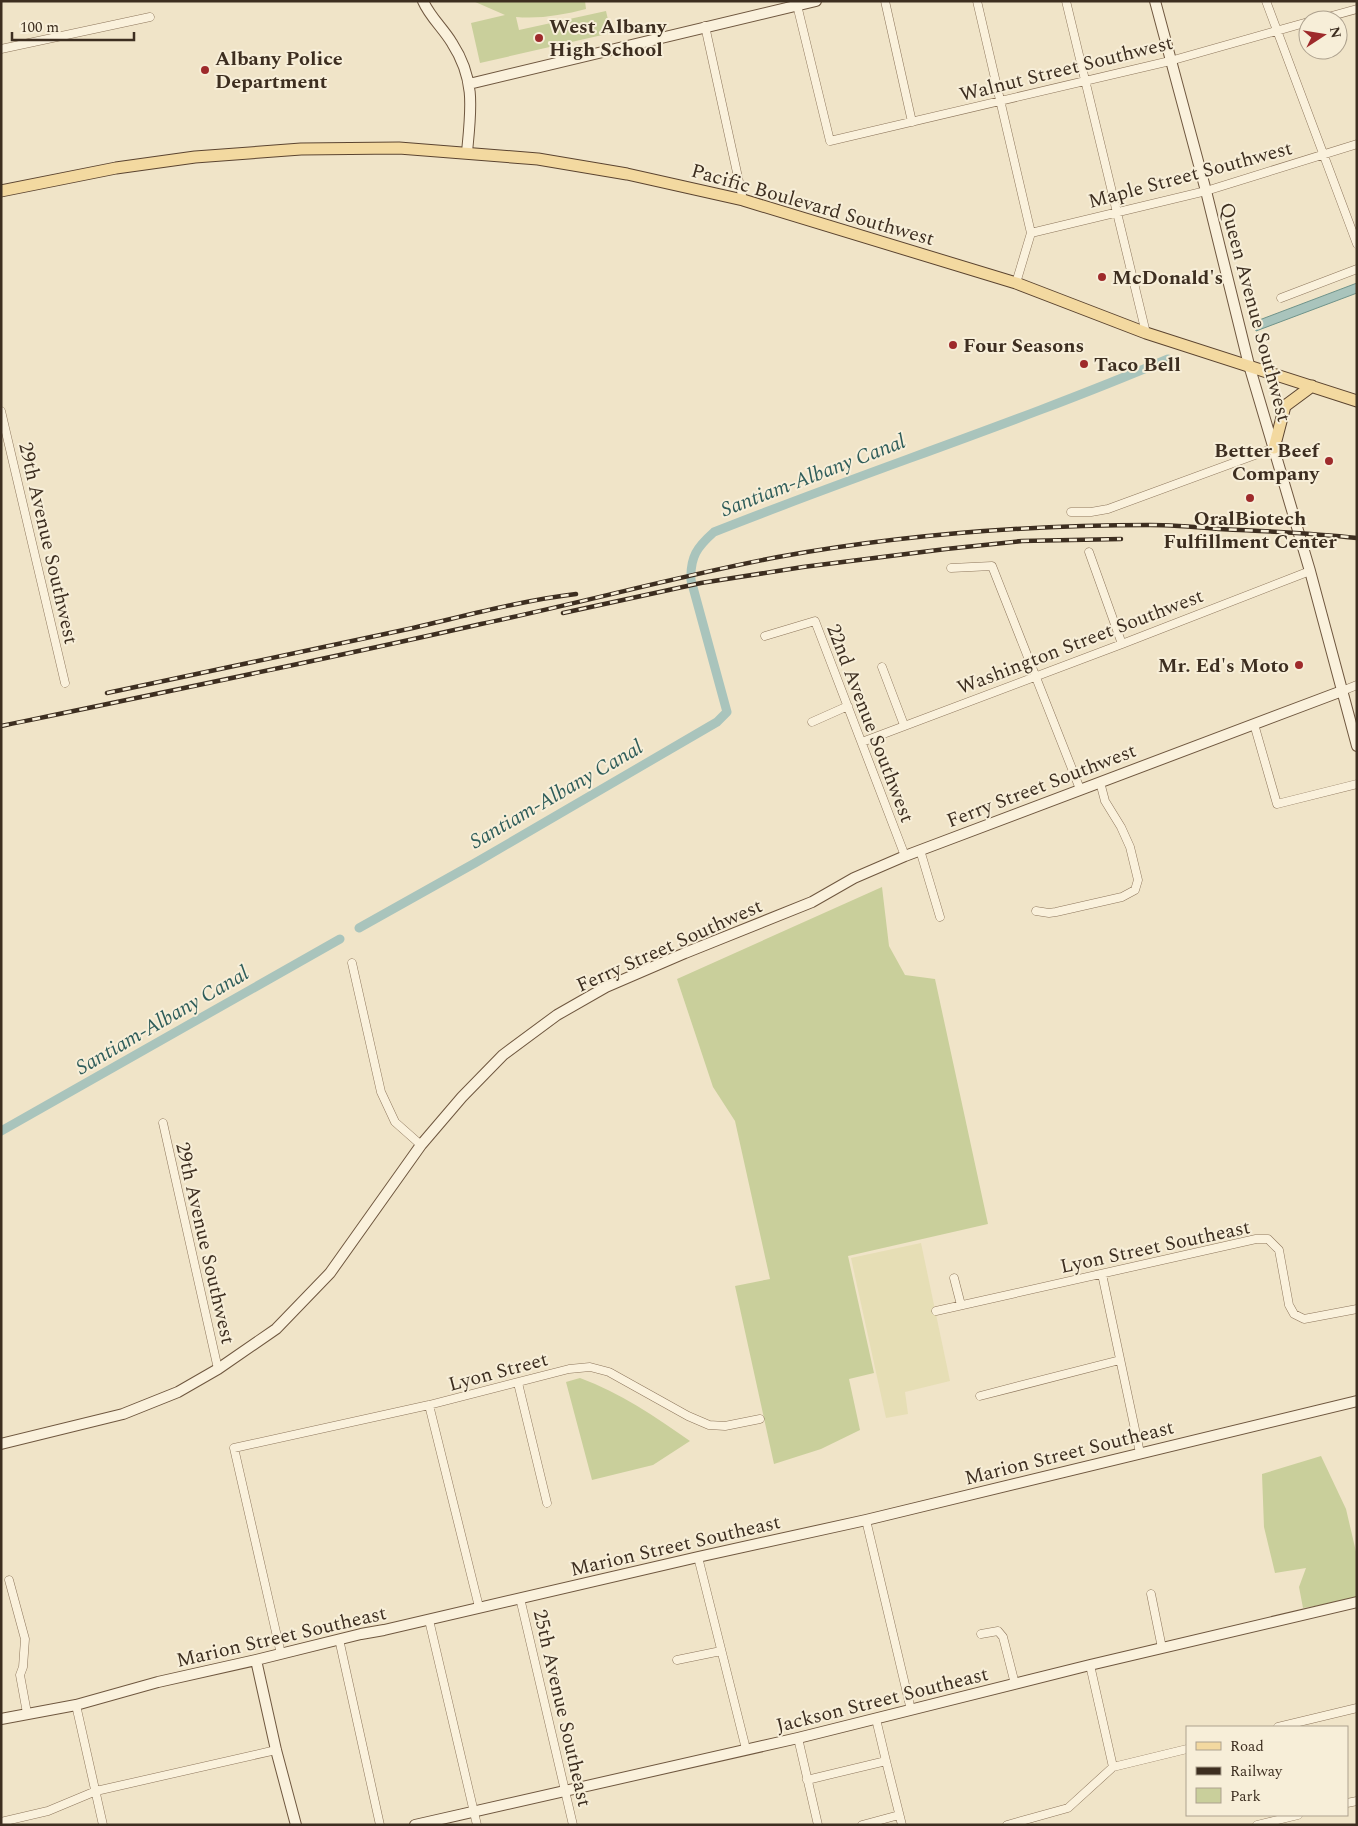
<svg xmlns="http://www.w3.org/2000/svg" width="1358" height="1826" font-family="Spectral,serif">
	<rect width="100%" height="100%" fill="#f0e4c8"/>
	<path fill="#e6deb5" d="M921 1243 950 1381 905 1392 908 1414 886 1418 851 1258Z"/>
	<path fill="#c9cf9b" d="M473 1H585L586 9C563 15 540 19 516 17L519 30 606 11 611 33 480 63 471 23 505 15Z
		M882 887 889 946 905 975 935 979 988 1224 848 1256 874 1373 849 1379 860 1430 821 1449 774 1464 735 1286 770 1279 735 1121 713 1087 677 979Z
		M580 1378C621 1393 654 1416 690 1441L653 1465 592 1480 566 1382Z
		M1321 1456 1346 1509 1357 1556V1599L1303 1608 1299 1587 1306 1568 1275 1573 1264 1527 1262 1474Z"/>
	<path fill="#a9c4bc" stroke="#6f938a" d="M1357 283V293L1256 331 1254 322Z"/>
	<g fill="none" stroke-linecap="round" stroke-linejoin="round">
		<path stroke="#a9c4bc" stroke-width="9" d="M359 928 475 863 717 722 727 712 691 580C690 557 697 547 714 532 865 472 1019 422 1168 359
			M1 1131 340 939"/>
		<defs>
			<path id="street" d="M885 1 912 122
				M977 1 1031 233 1016 283
				M1066 1 1146 333
				M1266 1 1357 244
				M797 5 830 141 1170 61 1308 22
				M1317 20 1357 9
				M705 26 743 200
				M1 49 150 17
				M1031 233 1206 191 1357 144
				M1281 298 1357 269
				M1 411 65 683
				M1071 512H1091L1108 509 1274 448
				M1089 552 1122 644
				M951 568 992 566 1080 789
				M765 636 815 621 905 856
				M882 667 904 725
				M1342 691 1357 685
				M812 722 848 706
				M1254 724 1277 804 1357 784
				M862 742 1122 644 1310 571
				M920 850 940 917
				M1036 911 1049 913 1056 912 1122 897 1135 890 1138 880 1130 847 1121 827 1105 801 1100 782
				M352 963 381 1092 395 1122 421 1145
				M163 1123 218 1369
				M1102 1274 1140 1453
				M954 1278 961 1305
				M936 1311 1256 1239H1268L1279 1250 1289 1305 1294 1314 1304 1319 1357 1309
				M518 1383 547 1503
				M980 1396 1120 1360
				M429 1405 479 1607
				M866 1520 911 1710
				M698 1557 746 1749
				M9 1580 25 1639 23 1667 20 1675 27 1713
				M1151 1594 1162 1648
				M520 1598 573 1825
				M429 1620 477 1825
				M981 1634 998 1631 1003 1637 1015 1684
				M339 1639 380 1825
				M281 1654 234 1448 429 1405 569 1369 590 1367 609 1372 688 1416 709 1425 725 1426 760 1419
				M677 1660 721 1651
				M1090 1665 1113 1767
				M76 1705 103 1825
				M876 1719 886 1761
				M1278 1727 1357 1708
				M798 1738 818 1825
				M807 1780 886 1761 902 1825
				M1347 1803 1357 1801
				M1 1822 48 1811 96 1791 276 1750
				M862 1825 899 1815
				M1007 1825 1068 1808 1113 1767 1187 1749
				M1257 1825 1298 1815"/>
			<path id="secondary" d="M423 1C430 17 443 28 452 43 476 80 471 110 467 152
				M1155 1 1206 191 1249 365 1310 571 1357 746
				M469 84 816 1
				M1 1444 123 1414 178 1392 218 1369 276 1329 330 1273 421 1145 462 1097 503 1055 557 1015 606 987 685 953 812 902 854 878 905 856 1342 691
				M256 1660 276 1750 296 1825
				M1 1719 76 1705 158 1682 256 1660 361 1634 384 1630 698 1557 866 1520 1357 1401
				M415 1825 798 1738 1090 1665 1357 1602"/>
			<path id="primary" d="M1 191 116 168 195 157 301 149 399 148 538 159 627 174 743 200 1016 283 1146 333 1357 401
				M1274 448 1285 406 1312 386"/>
		</defs>
		<use href="#street" stroke="#8d765c" stroke-width="9"/>
		<use href="#secondary" stroke="#6f573f" stroke-width="12"/>
		<use href="#primary" stroke="#5b4430" stroke-width="13"/>
		<use href="#street" stroke="#faf1dc" stroke-width="8"/>
		<use href="#secondary" stroke="#faf1dc" stroke-width="10"/>
		<use href="#primary" stroke="#f3d9a0" stroke-width="11"/>
		<defs>
			<path id="rail" d="M563 613 701 583 803 567 946 549 1022 541 1121 539
				M107 693C204 672 302 652 399 631 458 618 517 601 576 594
				M1 726C161 693 322 660 481 624 581 603 678 576 778 557 900 535 1026 525 1150 525 1173 525 1196 527 1219 529 1265 531 1311 533 1357 538"/>
		</defs>
		<use href="#rail" stroke="#3d2e20" stroke-width="4.5"/>
		<use href="#rail" stroke="#f7eed8" stroke-width="2.5" stroke-dasharray="8" stroke-linecap="butt"/>
	</g>
	<g fill="#9e2a2b" stroke="#f7eed8" stroke-width="2">
		<circle cx="539" cy="38" r="5"/>
		<circle cx="205" cy="70" r="5"/>
		<circle cx="1102" cy="277" r="5"/>
		<circle cx="953" cy="345" r="5"/>
		<circle cx="1084" cy="364" r="5"/>
		<circle cx="1329" cy="461" r="5"/>
		<circle cx="1250" cy="498" r="5"/>
		<circle cx="1299" cy="665" r="5"/>
	</g>
	<g text-anchor="middle" stroke-width="4" stroke-linejoin="round" paint-order="stroke">
		<g font-size="20" font-weight="bold" fill="#3d2e20" stroke="#f7eed8" text-anchor="start">
			<text x="549" y="33">West Albany<tspan x="549" dy="23">High School</tspan></text>
			<text x="215" y="65">Albany Police<tspan x="215" dy="23">Department</tspan></text>
			<text x="1112" y="284">McDonald's</text>
			<text x="963" y="352">Four Seasons</text>
			<text x="1094" y="371">Taco Bell</text>
			<text x="1319" y="457" text-anchor="end">Better Beef<tspan x="1319" dy="23">Company</tspan></text>
			<text x="1250" y="525" text-anchor="middle">OralBiotech<tspan x="1250" dy="23">Fulfillment Center</tspan></text>
			<text x="1289" y="672" text-anchor="end">Mr. Ed's Moto</text>
		</g>
		<g font-size="20" fill="#3d2e20" stroke="#f7eed8">
			<text transform="translate(1066 68) rotate(-14)" y="7">Walnut Street Southwest</text>
			<text transform="translate(1190 174) rotate(-15)" y="7">Maple Street Southwest</text>
			<text transform="translate(813 204) rotate(16)" y="7">Pacific Boulevard Southwest</text>
			<text transform="translate(1256 312) rotate(75)" y="7">Queen Avenue Southwest</text>
			<text transform="translate(49 543) rotate(77)" y="7">29th Avenue Southwest</text>
			<text transform="translate(1080 641) rotate(-21)" y="7">Washington Street Southwest</text>
			<text transform="translate(871 723) rotate(69)" y="7">22nd Avenue Southwest</text>
			<text transform="translate(1041 785) rotate(-21)" y="7">Ferry Street Southwest</text>
			<text transform="translate(669 945) rotate(-24)" y="7">Ferry Street Southwest</text>
			<text transform="translate(206 1243) rotate(77)" y="7">29th Avenue Southwest</text>
			<text transform="translate(1155 1246) rotate(-12)" y="7">Lyon Street Southeast</text>
			<text transform="translate(498 1371) rotate(-15)" y="7">Lyon Street</text>
			<text transform="translate(1069 1452) rotate(-14)" y="7">Marion Street Southeast</text>
			<text transform="translate(675 1545) rotate(-13)" y="7">Marion Street Southeast</text>
			<text transform="translate(281 1636) rotate(-13)" y="7">Marion Street Southeast</text>
			<text transform="translate(882 1699) rotate(-14)" y="7">Jackson Street Southeast</text>
			<text transform="translate(563 1708) rotate(77)" y="7">25th Avenue Southeast</text>
		</g>
		<g font-size="21" font-style="italic" fill="#2f5d5a" stroke="#f7eed8">
			<text transform="translate(813 475) rotate(-21)" y="7">Santiam-Albany Canal</text>
			<text transform="translate(556 794) rotate(-30)" y="7">Santiam-Albany Canal</text>
			<text transform="translate(162 1020) rotate(-30)" y="7">Santiam-Albany Canal</text>
		</g>
	</g>
	<rect width="1358" height="1826" fill="none" stroke="#3d2e20" stroke-width="5"/>
	<rect x="1186" y="1726" width="162" height="90" fill="#f7eed8" stroke="#ada18e"/>
	<rect x="1196" y="1742" width="25" height="8" fill="#f3d9a0" stroke="#ada18e"/>
	<text x="1230" y="1751" font-size="15" fill="#3d2e20">Road</text>
	<rect x="1196" y="1767" width="25" height="8" fill="#3d2e20" stroke="#ada18e"/>
	<text x="1230" y="1776" font-size="15" fill="#3d2e20">Railway</text>
	<rect x="1196" y="1788" width="25" height="15" fill="#c9cf9b" stroke="#ada18e"/>
	<text x="1230" y="1801" font-size="15" fill="#3d2e20">Park</text>
	<g transform="translate(1323 35) rotate(78)"><circle r="24" fill="#f7eed8" stroke="#ada18e"/>
	<path d="M0-4L9 19L0 12L-9 19Z" fill="#9e2a2b"/>
	<text y="-8" font-size="14" font-weight="bold" text-anchor="middle" fill="#3d2e20">N</text>
	</g>
	<path d="M12 32v8h122v-8" fill="none" stroke="#3d2e20" stroke-width="2.5"/>
	<text x="20" y="32" font-size="15" fill="#3d2e20" stroke="#f7eed8" stroke-width="4" paint-order="stroke">100 m</text>
</svg>
